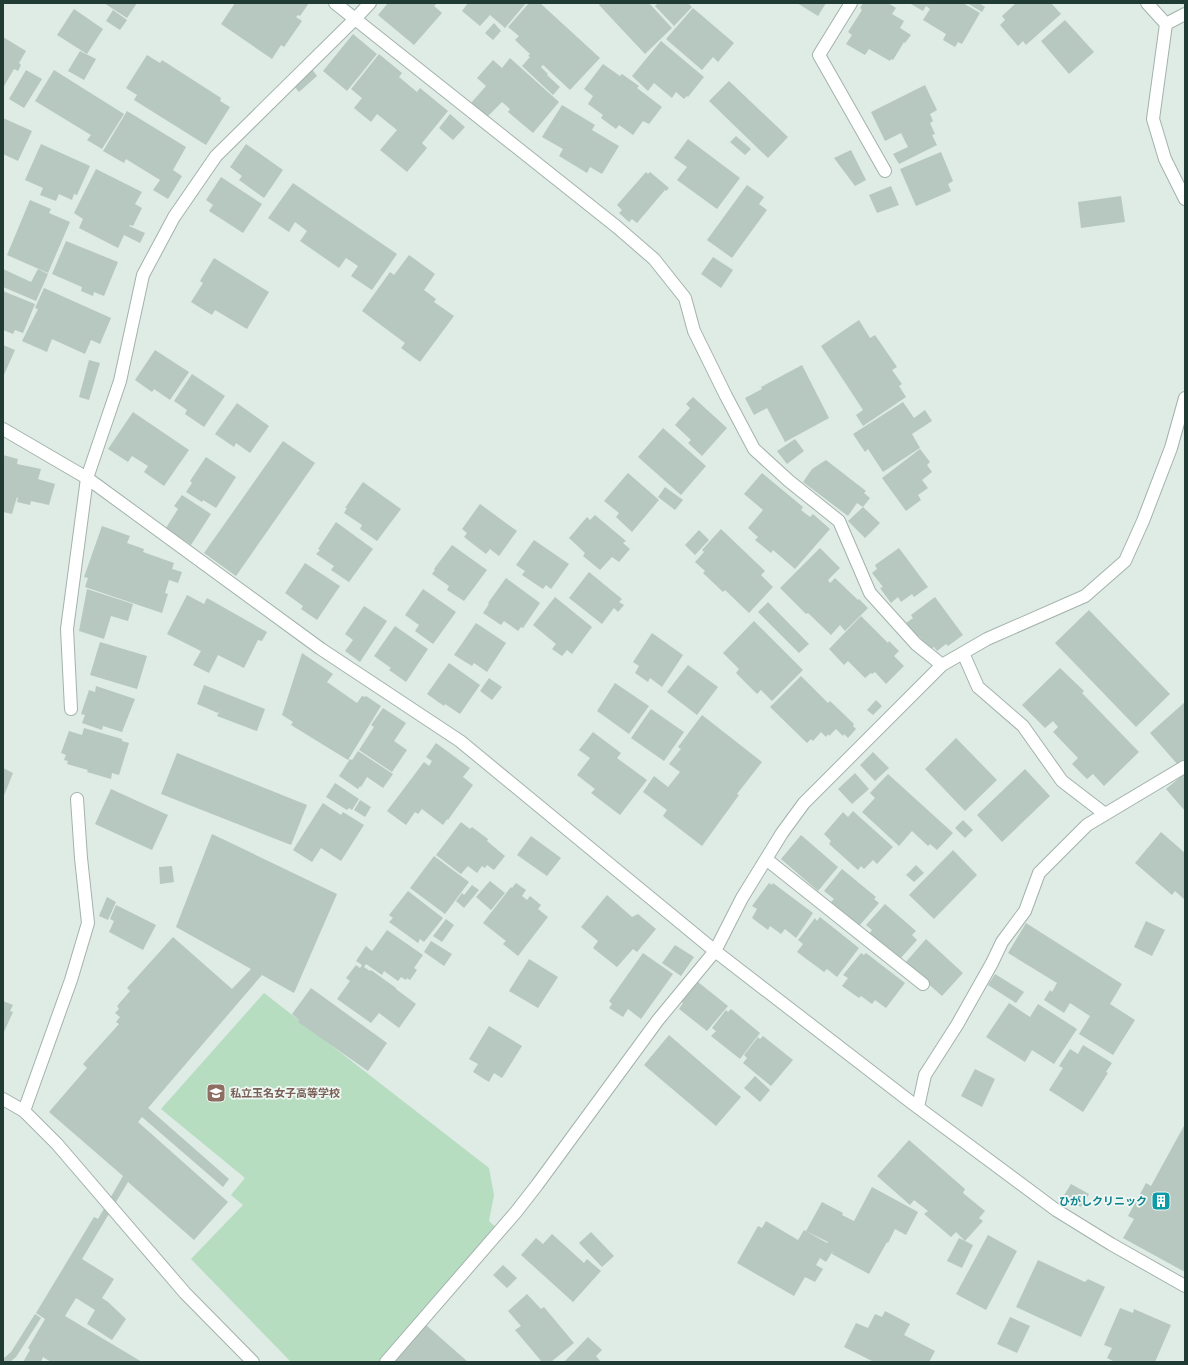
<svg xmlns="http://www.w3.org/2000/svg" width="1188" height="1365" font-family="'Public Sans','Noto Sans JP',sans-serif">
	<rect width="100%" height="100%" fill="#dfebe5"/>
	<path fill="#b6ddc0" d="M264 993 489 1168 494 1195 489 1221 500 1231 385 1362H291L191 1259 243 1205 231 1195 245 1178 161 1109Z"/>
	<path fill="#b7c8c1" d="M104 3H137L127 18Z
		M235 3H309L300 16 298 15 296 17 302 21 284 47 281 45 272 59 221 24Z
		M388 3H437L434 6 442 13 414 45 378 15Z
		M468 3H526L505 28 490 15 480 26 462 11Z
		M529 3H540L600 58 570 90 543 65 541 67 548 74 547 75 560 87 553 95 522 66 530 57 528 56 530 54 515 40 519 36 508 27Z
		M601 3H649L672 28 645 54 599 5Z
		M658 3H688L692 7 674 26 655 6Z
		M797 3H826L818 16Z
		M863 3H888L896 8 892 14 904 21 900 28 911 35 905 43 904 42 893 60 891 59 890 61 869 49 865 55 846 44 852 35 848 32 862 10 860 8Z
		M912 3H963L980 13 962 44 958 42 955 47 943 40 946 34 923 20 930 9 926 6 923 11 911 4Z
		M967 3H979L985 7 982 12Z
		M1016 3H1051L1061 14 1026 45 1023 41 1018 46 1000 25 1005 20 1002 16Z
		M693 8 734 43 718 62 713 57 702 70 666 39Z
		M74 9 103 29 87 54 57 35Z
		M113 10 127 20 120 30 106 21Z
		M1065 20 1094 52 1069 74 1041 41Z
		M494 23 501 31 493 40 485 33Z
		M353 34 377 54 347 91 323 71Z
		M3 37 26 51 19 63 21 65 18 71 14 69 3 88Z
		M661 41 704 77 688 97 687 96 684 99 676 92 672 98 654 83 648 91 632 76Z
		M80 51 96 59 84 80 68 71Z
		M379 54 402 73 399 77 417 92 420 88 448 111 422 143 427 148 407 172 380 150 397 130 377 114 371 122 354 108 362 98 351 89Z
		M147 55 160 63 162 60 221 98 220 101 230 107 206 145 134 100 137 95 126 88Z
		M510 58 559 102 533 133 508 112 510 109 502 102 487 117 471 103 486 86 477 78 493 60 502 68Z
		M603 64 620 76 622 74 639 86 637 88 662 107 649 124 643 121 633 135 619 125 616 129 601 118 603 115 588 104 593 96 584 89Z
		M312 69 317 76 299 92 294 86Z
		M26 70 42 79 24 108 9 99Z
		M54 70 124 114 102 149 87 140 91 135 35 101Z
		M729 81 788 137 768 158 709 101Z
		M925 85 937 110 930 114 933 121 930 123 935 134 932 135 937 145 899 164 893 154 908 147 901 133 885 141 871 112Z
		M562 105 595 125 592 130 619 146 602 174 590 167 587 173 559 156 563 149 542 137Z
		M127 111 186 147 173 170 182 176 168 199 153 190 160 180 126 159 124 163 103 151Z
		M450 114 465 127 453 140 439 128Z
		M3 118 32 131 18 161 3 154Z
		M736 136 751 149 745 155 730 142Z
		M688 139 740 178 717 209 677 180 687 167 674 158Z
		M41 144 90 166 77 195 74 194 72 200 59 194 56 201 40 195 43 188 25 180Z
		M246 144 283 170 264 198 239 180 242 176 230 167Z
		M851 150 866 180 855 186 834 158Z
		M941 152 953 181 948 184 951 191 916 206 900 169Z
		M96 169 142 192 135 204 142 208 133 226 130 225 129 226 145 233 140 243 124 235 118 248 79 228 83 219 74 213Z
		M646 172 648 174 650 172 669 188 666 191 665 190 637 223 632 219 629 222 619 213 622 210 617 205Z
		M221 177 262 204 243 233 209 211 213 205 206 200Z
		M293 183 397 254 372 290 351 276 358 266 346 258 339 268 300 241 307 231 295 222 289 232 268 218Z
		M747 185 764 197 759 204 767 210 732 258 707 240Z
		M891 186 899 205 877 213 869 195Z
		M1121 196 1125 222 1081 228 1078 202Z
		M30 200 51 209 49 213 70 222 48 273 7 255Z
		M66 241 118 262 104 296 94 292 93 296 81 291 82 287 52 274Z
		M409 255 435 274 424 290 436 299 434 302 454 316 420 362 401 348 405 343 362 311 390 272 394 275Z
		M713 257 733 270 721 288 701 274Z
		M214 258 269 292 247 329 215 310 212 315 191 302 203 283 200 281Z
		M3 269 31 282 38 269 48 274 36 301 3 287Z
		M44 288 111 318 100 344 91 340 85 354 52 339 47 352 22 341 38 309 35 308Z
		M3 291 35 304 23 333 15 330 13 334 3 330Z
		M859 320 870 338 875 335 897 367 892 370 902 384 899 386 906 397 863 426 856 415 863 410 821 346Z
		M3 345 15 350 3 377Z
		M155 350 189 372 170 400 154 389 152 392 135 380Z
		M89 360 100 363 89 400 79 397Z
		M802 365 829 418 785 442 767 408 754 415 745 398 762 389 761 387Z
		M192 374 225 396 204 427 185 414 187 410 174 401Z
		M693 397 727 428 702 456 688 443 691 440 675 425 690 408 686 404Z
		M903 402 914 418 925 410 932 421 912 434 920 448 883 472 868 449 865 452 853 434Z
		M237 403 269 426 250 453 236 443 234 447 215 434Z
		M133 412 189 450 164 486 144 472 148 466 132 456 128 462 108 449Z
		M663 428 706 466 681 495 638 457Z
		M795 439 804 451 787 464 777 451Z
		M283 441 315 463 236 576 204 553Z
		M920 449 930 462 927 465 932 472 922 480 928 488 918 495 921 500 906 511 882 478Z
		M3 455 18 459 17 464 41 469 38 479 55 484 49 505 31 501 30 505 17 502 18 498 17 497 12 514 3 512Z
		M206 457 236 477 216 508 203 500 202 502 186 492 192 483 190 481Z
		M826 460 866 491 864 493 870 498 863 507 857 503 848 516 803 482 812 469Z
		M628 473 659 500 632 532 616 517 619 513 604 501Z
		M762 473 803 507 801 510 810 517 813 514 830 529 795 569 773 550 771 553 755 540 758 537 748 528 763 510 744 494Z
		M363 482 401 509 377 541 360 529 362 525 344 513 347 508H345Z
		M665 487 683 500 675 510 658 497Z
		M182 495 211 514 191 545 179 537 178 539 164 531 178 509 174 506Z
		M480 504 517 531 499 556 490 549 486 554 464 537 467 533 462 529Z
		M863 507 880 523 865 538 848 521Z
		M595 515 626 541 623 543 630 549 619 562 612 557 600 570 583 556 585 553 569 538 587 517 590 520Z
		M336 522 373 549 349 582 331 570 334 566 316 554 320 550 318 549Z
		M102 526 130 536 127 543 144 549 143 552 174 563 172 569 182 572 178 583 169 580 165 593 168 594 162 613 85 587 88 578 84 577Z
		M721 529 765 571 761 575 773 587 749 613 725 590 723 592 703 573 705 571 695 562 704 552 702 550Z
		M699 530 709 540 695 555 685 545Z
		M534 540 569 564 551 589 546 585 543 589 522 575 525 571 516 565Z
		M452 545 487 570 464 601 447 590 449 586 432 574 435 570 434 569Z
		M820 548 840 568 828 580 830 583 835 578 858 600 859 599 868 608 845 631 840 625 831 635 808 613 806 614 780 588Z
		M899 548 928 587 914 597 912 594 901 602 898 597 891 603 880 588 883 587 872 573 877 569 875 565Z
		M305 563 340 586 317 620 301 609 303 606 285 593Z
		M589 572 622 599 619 602 624 605 618 612 614 608 602 624 569 598Z
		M506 578 540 603 523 628 521 627 518 631 504 621 501 625 483 613 489 604 488 603Z
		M87 589 133 604 128 621 111 616 104 639 79 631Z
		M423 589 456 612 433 644 415 631 419 625 405 615Z
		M187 595 204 604 207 598 267 632 262 641 258 640 244 668 218 655 209 673 193 665 201 651 167 634Z
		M555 597 592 627 572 654 567 650 562 656 552 649 556 644 533 625Z
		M935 597 963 635 948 646 946 644 937 651 934 647 929 650 919 636 917 638 906 623 913 618 911 615Z
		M768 602 809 644 799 653 758 612Z
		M364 606 387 621 360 662 345 651 353 640 345 634Z
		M1089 610 1170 694 1136 727 1055 643Z
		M861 616 888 643 889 641 899 651 894 656 904 666 886 684 875 672 872 674 871 673 865 678 848 661 844 665 829 649Z
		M754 621 803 670 772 701 761 690 757 694 736 673 739 669 723 653Z
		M476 623 506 643 487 672 474 663 472 666 454 655Z
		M395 626 428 649 406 682 389 670 391 668 374 656Z
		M652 633 683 655 662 687 650 678 648 682 635 673 639 666 633 662Z
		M100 642 147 656 137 689 90 675Z
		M302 653 333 674 327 682 357 703 362 696 365 697 366 696 381 706 348 760 291 725 293 722 282 715Z
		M449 663 480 685 460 714 445 704 444 706 427 694Z
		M688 665 718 687 697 715 667 692Z
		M1060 668 1084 691 1082 693 1139 752 1104 786 1093 774 1087 779 1072 764 1078 758 1053 732 1058 727 1053 721 1045 728 1022 705Z
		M801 676 828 703 830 701 854 724 853 726 856 729 848 738 844 734 843 736 836 729 829 736 828 734 826 737 821 732 813 741 811 739 807 743 770 707Z
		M489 678 502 687 492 700 480 691Z
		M615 683 649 706 629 734 597 711Z
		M204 685 265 709 257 731 217 716 221 708 218 713 197 704Z
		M96 686 135 699 122 732 103 726 102 730 82 723 85 715 81 714 89 690 95 692Z
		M876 700 882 706 873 715 867 710Z
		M1185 702V759L1178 765 1150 733Z
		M383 708 406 723 394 741 407 750 392 772 359 750 374 727 371 725Z
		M651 709 684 732 664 761 631 738Z
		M702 715 762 762 737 794 739 795 702 846 663 816 667 810 643 792 654 776 668 787 680 772 669 764 681 749 678 747Z
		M84 728 122 739V741L129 743 119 775 112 773 111 779 87 772 88 770 67 764 68 761 64 760 66 755 61 753 69 731 82 735Z
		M593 732 621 753 617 758 647 780 620 815 591 793 595 789 577 775 590 758 579 750Z
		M956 738 997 780 965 811 925 769Z
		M436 743 470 768 463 777 473 785 448 820 447 819 443 825 422 809 418 814 415 812 406 825 387 811 424 762 429 766 432 761 426 757Z
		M358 751 393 774 383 788 367 777 361 787 360 786 358 789 339 776 350 759 352 760Z
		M873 752 889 768 875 781 860 765Z
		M177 753 307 805 291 845 161 794Z
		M3 768 13 773 3 798Z
		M1025 769 1050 796 1002 842 977 815Z
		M855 773 869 789 852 804 838 789Z
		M1185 773V811L1166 789Z
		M888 774 953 833 937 850 930 844 928 846 912 831 899 846 862 812 875 798 870 793Z
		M335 783 359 799 352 810 349 808 347 810 326 797Z
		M111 789 168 815 152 850 95 824Z
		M360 800 371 807 365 817 354 810Z
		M323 803 341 815 343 812 364 825 341 861 321 848 312 862 293 850Z
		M853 811 893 847 877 864 873 860 864 869 861 866 858 870 829 844 831 841 824 834 843 812 848 817Z
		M963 820 973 830 965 838 955 828Z
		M461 822 470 829 472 827 488 839 487 841 505 856 494 870 487 865 485 868 482 866 477 873 468 866 461 874 436 855Z
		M1161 832 1185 853V900L1175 891 1172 895 1135 863Z
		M212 834 337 894 294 993 262 975 148 1108 229 1179 223 1187 142 1117 138 1122 228 1202 194 1240 128 1182 82 1259 114 1279 102 1298 108 1302 126 1319 112 1340 87 1324 95 1310 76 1298 65 1316 142 1362H51L43 1357 41 1362H23L30 1350 28 1348 45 1319 36 1313 94 1217 98 1219 123 1176 49 1112 87 1068 83 1064 119 1024 116 1022 120 1017 115 1013 119 1009 117 1006 130 991 127 988 173 937 232 989 251 969 176 927Z
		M801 835 838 867 818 891 781 859Z
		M531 836 561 858 547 876 517 855Z
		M953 850 977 875 934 919 909 895Z
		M434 856 469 882 445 914 410 888Z
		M916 865 924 873 914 882 906 875Z
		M172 866 174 882 160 884 159 867Z
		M842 869 876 897 874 899 879 903 859 926 831 902 834 899 824 891Z
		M490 881 505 893 491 910 476 897Z
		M516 883 526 890 522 896 527 900 530 896 541 905 538 909 548 917 518 956 503 944 506 941 483 923 511 887 512 888Z
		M769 883 772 885 773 883 813 913 796 938 785 929 781 934 770 926 768 930 752 918 757 909 752 906Z
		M472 885 479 890 464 908 456 901 462 893 464 895Z
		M408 891 443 918 424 942 420 939 418 943 389 922 393 918 389 915Z
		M607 895 632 917 638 914 656 929 637 952 633 949 617 967 593 948 598 941 581 927Z
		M107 897 116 902 108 920 99 916Z
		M885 904 916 931 912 935 917 940 899 960 869 934 872 930 866 925Z
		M116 905 156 925 143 950 109 932 114 921 110 919Z
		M820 917 859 948 837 977 827 969 824 972 797 952 803 944 798 940 815 918 817 921Z
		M446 919 454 925 442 942 433 936Z
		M1146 921 1165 930 1152 956 1134 947Z
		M1026 923 1122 984 1110 1004 1135 1020 1113 1055 1079 1034 1090 1016 1070 1003 1064 1013 1044 1000 1050 990 1052 992 1057 983 1008 953Z
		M387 930 423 955 414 968 417 970 410 980 407 978 406 980 401 977 398 981 384 971 382 975 366 964 364 967 370 971 371 970 396 988V989L416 1004 399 1028 379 1013 371 1023 337 999 350 981 346 978 356 965 360 968 362 965 356 961 366 946 372 951Z
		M926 939 963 973 942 996 905 963Z
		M431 941 452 954 444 966 424 952Z
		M675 945 694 957 681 976 662 963Z
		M643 953 673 974 641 1019 628 1009 623 1017 609 1008 612 1004 609 1001Z
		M861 953 864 955 866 953 905 983 886 1008 875 1000 872 1004 861 996 859 998 842 986 848 978 843 975Z
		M529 959 558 977 538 1008 509 991Z
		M995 974 1024 992 1016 1003 988 985Z
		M698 982 728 1006 707 1031 679 1009 683 1003 679 1001 694 983 696 984Z
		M311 988 387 1043 368 1071 298 1022 299 1020 292 1014Z
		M3 1001 13 1005 10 1011 13 1012 3 1034Z
		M1009 1003 1030 1017 1038 1004 1077 1029 1054 1064 1032 1050 1025 1062 986 1037Z
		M731 1009 760 1033 740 1059 711 1036 716 1031 712 1028 726 1010 728 1012Z
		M489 1026 522 1046 502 1078 494 1073 489 1082 473 1072 478 1064 469 1059Z
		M669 1035 741 1097 716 1126 644 1065Z
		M763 1036 793 1060 771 1086 743 1063 747 1058 744 1055 758 1037 760 1039Z
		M1083 1045 1112 1063 1106 1072 1108 1073 1083 1112 1049 1090 1063 1068 1059 1066 1070 1049 1078 1054Z
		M975 1069 995 1079 982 1107 961 1096Z
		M755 1076 770 1090 760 1102 744 1088Z
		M1185 1124V1272L1123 1238 1134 1219 1128 1216 1146 1183 1151 1186Z
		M909 1140 965 1189 963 1193 985 1211 979 1218 983 1221 965 1241 956 1232 951 1237 924 1214 928 1211 914 1200 910 1205 877 1176Z
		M1071 1184 1089 1194 1081 1207 1063 1197Z
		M872 1187 918 1212 906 1235 895 1229 888 1243 887 1242 869 1274 832 1254 833 1251 826 1262 820 1258 816 1265 823 1269 815 1282 805 1277 794 1296 737 1263 758 1226 762 1228 766 1221 798 1240 804 1230 827 1243 828 1242 806 1231 822 1202 843 1213 842 1215 854 1221Z
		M591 1232 614 1256 602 1267 579 1243Z
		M552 1234 584 1263 587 1259 601 1271 573 1302 521 1255 536 1238 543 1244Z
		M988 1235 1017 1251 986 1310 956 1294Z
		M959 1238 973 1245 962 1268 947 1261Z
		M1038 1260 1085 1282 1088 1279 1105 1287 1081 1337 1016 1307Z
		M503 1265 517 1278 507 1288 493 1275Z
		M527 1294 541 1309 544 1307 574 1343 551 1362H542L515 1330 521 1326 508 1311Z
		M1120 1308 1133 1313 1134 1309 1171 1325 1155 1362H1115L1107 1358 1112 1348 1104 1345Z
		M885 1311 910 1324 904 1335 935 1351 929 1362H874L844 1347 856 1323 868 1328 875 1314 882 1317Z
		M35 1314 41 1318 16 1357 10 1362H3V1359L11 1352Z
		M1010 1317 1030 1326 1017 1353 997 1344Z
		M426 1325 468 1362H393Z
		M588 1337 602 1350 596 1356 601 1362H564Z"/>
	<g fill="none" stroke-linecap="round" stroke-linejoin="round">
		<defs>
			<path id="lane" d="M71 709 67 629 87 478
				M24 1111 71 980 88 923 81 858 77 799"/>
			<path id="street" d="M335 3 617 227 654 259 685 298 694 331 726 396 754 449 789 481 839 521 870 593 916 644 942 665
				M851 3 819 55 885 171
				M1147 3 1166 24
				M1166 24 1153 119 1165 159 1185 199
				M1166 24 1185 14
				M3 429 87 478 321 649 460 741 715 951 912 1103 1056 1210 1111 1244 1185 1286
				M87 478 120 381 143 275 174 217 216 156 355 19 370 3
				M963 653 978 687 1023 726 1062 781 1105 814
				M766 859 923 984
				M3 1099 24 1111 57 1144 185 1293 253 1362
				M918 1107 925 1075 957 1025 992 963 1002 942 1025 911 1039 873 1087 825 1184 767
				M386 1362 516 1212 537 1185 658 1020 715 951 742 898 782 833 804 803 942 665 987 639 1085 596 1125 561 1143 521 1171 448 1185 398"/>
		</defs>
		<use href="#lane" stroke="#a2b3ac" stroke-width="14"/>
		<use href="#street" stroke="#a2b3ac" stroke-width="14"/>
		<use href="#lane" stroke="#fff" stroke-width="12"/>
		<use href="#street" stroke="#fff" stroke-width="12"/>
	</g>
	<defs>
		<symbol id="school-square" viewBox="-11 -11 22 22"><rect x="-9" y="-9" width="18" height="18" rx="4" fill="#8d6e63" stroke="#eff7f3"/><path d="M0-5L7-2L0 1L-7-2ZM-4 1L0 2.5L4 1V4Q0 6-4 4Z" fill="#fff"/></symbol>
		<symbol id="building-square" viewBox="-11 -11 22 22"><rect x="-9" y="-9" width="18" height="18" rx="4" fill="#0f9aa8" stroke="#eff7f3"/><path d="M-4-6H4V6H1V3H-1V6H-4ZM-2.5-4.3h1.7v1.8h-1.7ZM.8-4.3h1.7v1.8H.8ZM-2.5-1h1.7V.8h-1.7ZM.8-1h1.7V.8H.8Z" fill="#fff"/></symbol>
	</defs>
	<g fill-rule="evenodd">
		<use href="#school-square" x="205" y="1082" width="22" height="22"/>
		<use href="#building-square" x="1150" y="1190" width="22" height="22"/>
	</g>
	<g text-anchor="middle" stroke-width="3.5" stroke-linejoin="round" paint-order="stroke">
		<g font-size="11" font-weight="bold" fill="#785e54" stroke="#eff7f3" text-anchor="start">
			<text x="230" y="1097">私立玉名女子高等学校</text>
		</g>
		<g font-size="11" font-weight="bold" fill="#0d838f" stroke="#eff7f3" text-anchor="end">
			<text x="1147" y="1205">ひがしクリニック</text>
		</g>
	</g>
	<rect width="1188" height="1365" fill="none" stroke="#1f3b33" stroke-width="8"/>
</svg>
